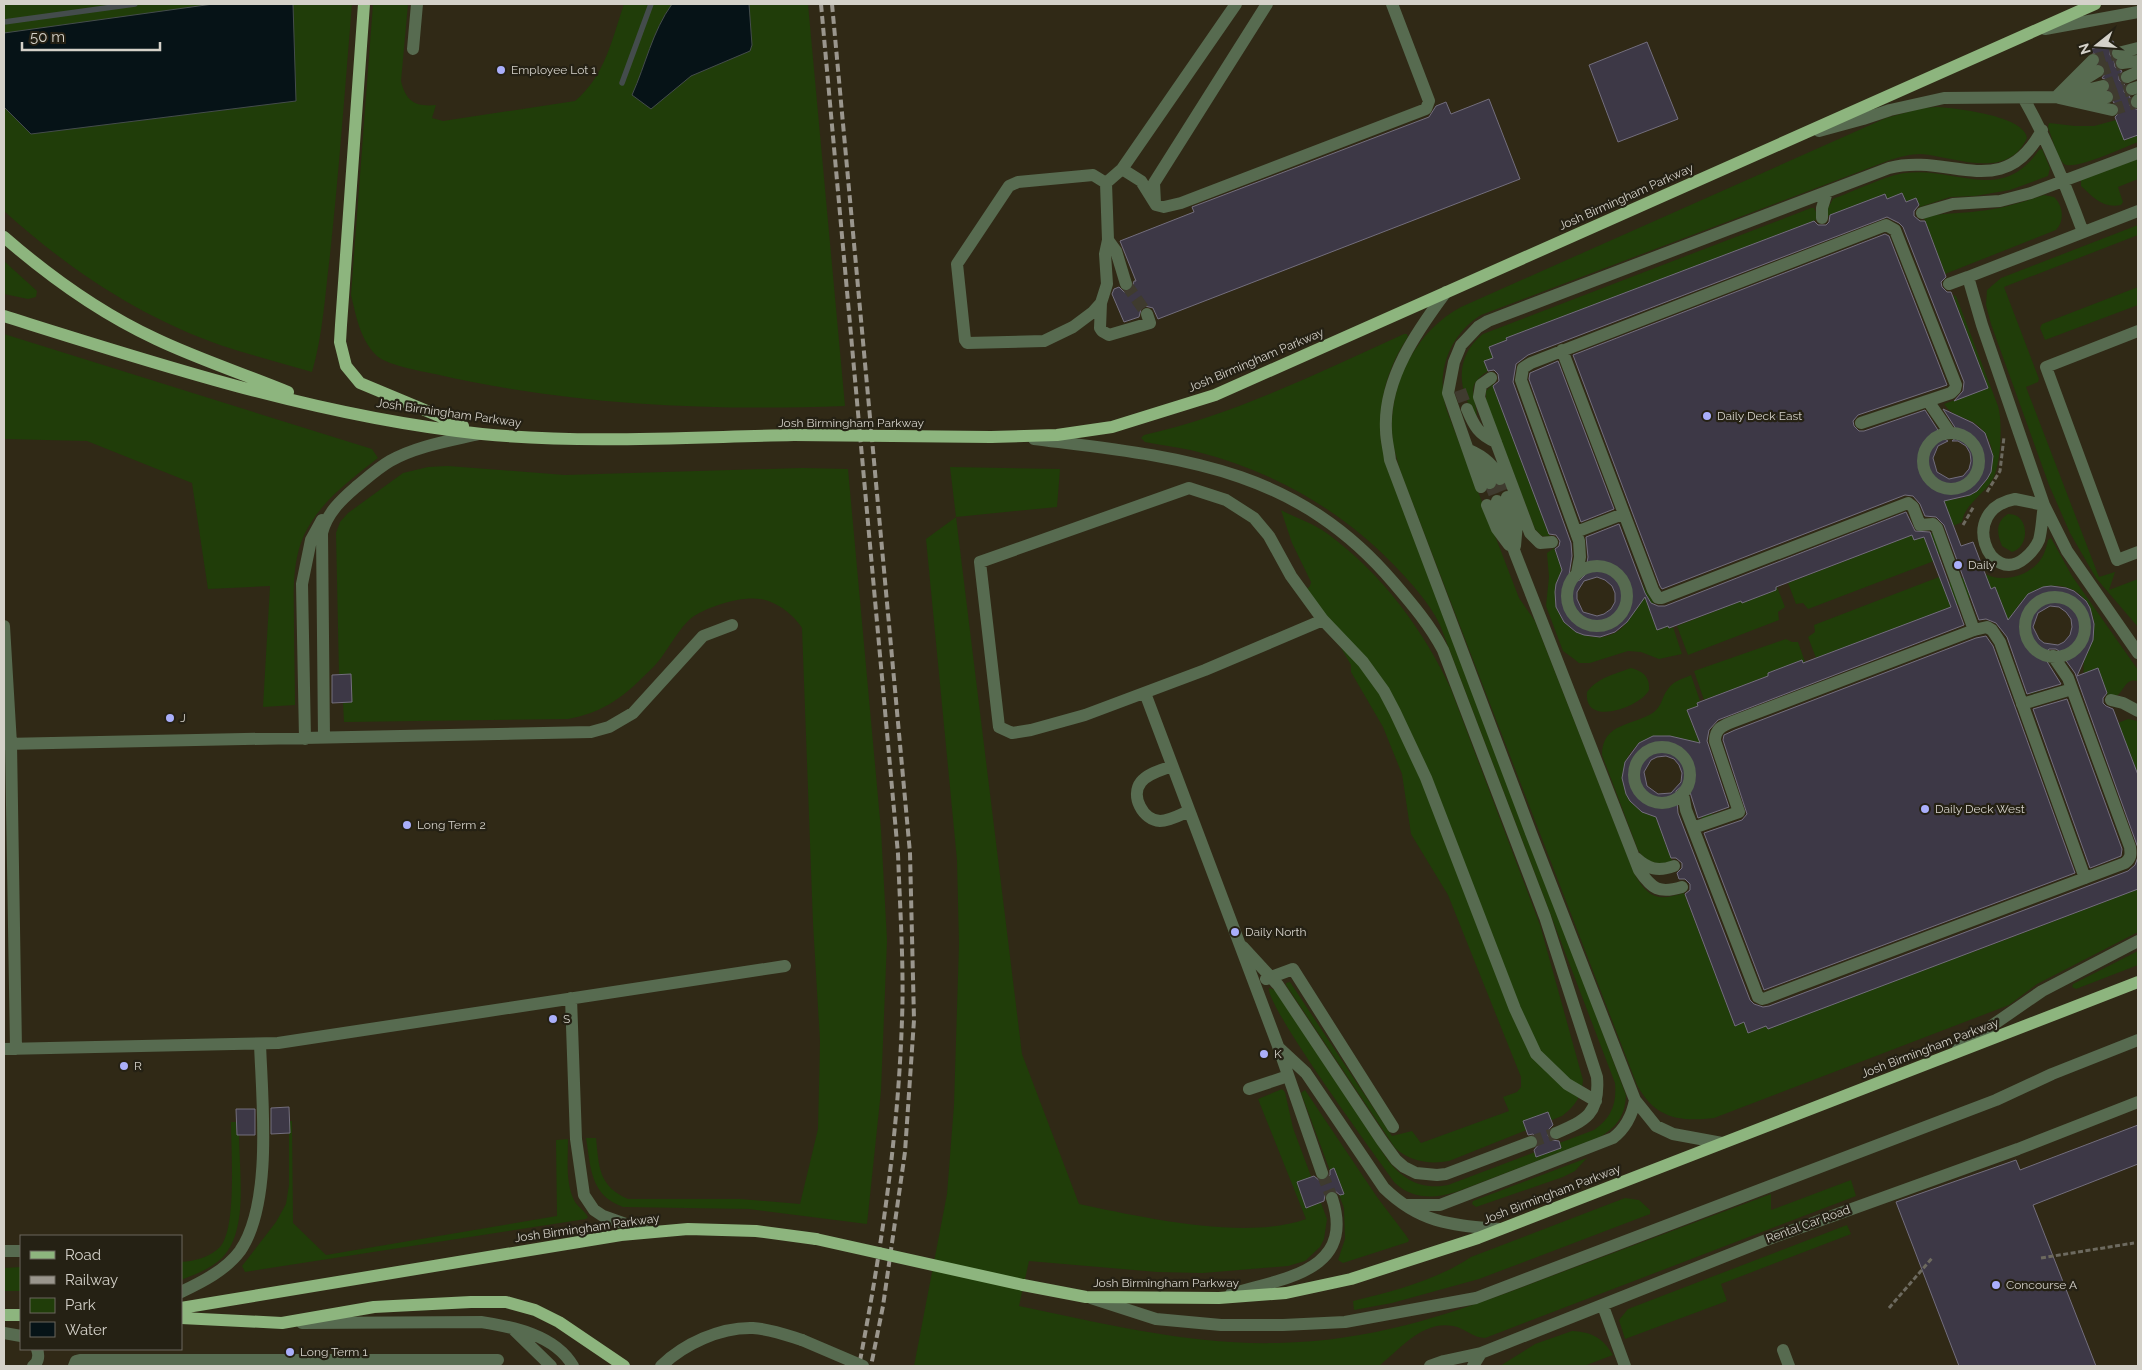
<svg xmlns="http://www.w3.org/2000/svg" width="2142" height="1370" font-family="Raleway,sans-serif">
	<rect width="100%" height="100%" fill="#252114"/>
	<path fill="#302916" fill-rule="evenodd" d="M4 4H2138V1366H4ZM21 1236H181V1349H21Z"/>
	<path fill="#203d09" d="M4 4H352C345 88 339 172 330 255 325 294 323 335 312 372 281 363 250 355 220 345 138 316 67 268 4 211Z
		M373 4H408L401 81C406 102 416 107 436 105L432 118 443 121 575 101C605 76 612 39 624 4H808L845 406C708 411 569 405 435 374 421 371 384 365 375 354 360 338 356 316 351 295Z
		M1937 107C1956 108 2025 116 2027 138 2007 181 1956 157 1921 154 1910 154 1900 157 1890 160L1481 315C1448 336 1435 374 1447 411L1519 598 1535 621 1635 875C1649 899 1659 901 1684 893L1735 1026 1744 1022 1749 1033 1766 1026 1768 1029 1967 938 1973 952 2138 889V932L2037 984 2009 1005 1714 1118C1678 1122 1655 1118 1637 1085L1401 473C1398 463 1395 453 1393 443 1386 389 1414 332 1461 307L1886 118 1923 108Z
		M2116 120 2124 140 2138 135V142C2125 147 2074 171 2064 164 2058 159 2051 135 2048 127L2049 123 2075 126H2094Z
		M2042 149 2050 168 2048 176 2010 190 1975 196 1950 197 1920 207 1916 198 1906 202 1902 193 1887 199 1885 194 1828 216V208L1833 199C1852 192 1887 175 1905 173 1956 166 2001 205 2039 150Z
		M2138 159V179L2118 187 2123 202 2121 205C2103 209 2093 197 2081 186V180Z
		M2044 195 2054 197C2063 205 2065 221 2056 230L1945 274 1924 218C1942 212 1960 214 1979 211 2002 209 2023 202 2044 195Z
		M1811 208H1814L1816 212V220L1686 270 1690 281 1680 272 1506 338 1507 340 1489 347 1493 358 1484 361 1488 371C1465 386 1475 394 1477 415L1475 416C1470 411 1469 405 1466 398 1457 374 1462 350 1483 334Z
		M2138 225V235L2004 287 2039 379 2038 382 2026 387 2099 577 2115 572 2109 590 2138 579V627L2096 578 2070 533 2049 485 1991 324 1986 305 1987 290 2001 278Z
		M4 261 37 291 36 297 28 299 4 294Z
		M2138 287V305L2045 340 2040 328 2042 324Z
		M1953 295 1956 296 1998 406C2003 422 2001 469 1991 482 1982 495 1964 506 1962 522L1953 526 1914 414 1947 499C1961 500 1975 496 1984 483 1999 464 1994 435 1973 422 1961 416 1952 416 1944 404L1988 388Z
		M4 334 372 449 378 458C354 477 329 495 312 521 290 553 294 592 294 628 294 654 295 679 295 705L263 707 270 586 208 589 192 483 87 441 4 439Z
		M1404 334H1407L1408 337C1386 370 1378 403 1381 443L1626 1095C1625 1115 1618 1126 1600 1137L1456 1192C1434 1199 1412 1199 1395 1183 1377 1158 1265 1005 1269 988L1275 990 1387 1159C1403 1180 1421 1190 1448 1185L1594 1130C1611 1118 1617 1104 1615 1083L1440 625C1429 602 1411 583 1394 565 1340 509 1272 471 1198 452 1181 447 1163 446 1145 442L1141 438 1144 435C1235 415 1319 372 1404 334Z
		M1493 384 1550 537 1542 536 1535 529 1486 401V391Z
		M448 466 565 475 802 468 848 469 881 830 887 940 881 1091 867 1224 749 1209 623 1207C590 1195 591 1168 586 1138H596C599 1166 598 1186 628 1199H740L800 1204 818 1129 820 1041 813 923 802 628C794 615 776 601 760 599 741 596 710 606 694 616 682 624 670 646 661 658 656 665 649 671 643 677 620 700 600 713 568 719L344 722 343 703 352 702 351 675H339L336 533 340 522 348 513 403 473 428 467Z
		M950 467 1060 469 1057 507 956 517 1022 1054 1079 1204C1141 1217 1246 1241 1306 1219L1258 1099 1282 1089 1285 1092 1293 1128 1327 1219 1324 1239 1320 1247 1305 1261 1288 1266 1203 1273 1157 1272 1029 1261 1019 1306C1105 1324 1190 1345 1278 1343 1383 1341 1468 1308 1565 1271 1634 1245 1702 1220 1771 1194V1210L1851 1180 1856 1196 1485 1338C1473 1338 1465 1328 1453 1326 1423 1320 1400 1349 1379 1366H914L947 1194 954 1105 959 944 957 860 926 539 956 517Z
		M1281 510C1296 518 1315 524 1328 534 1382 574 1423 629 1451 689L1540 925 1583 1080C1582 1096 1575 1106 1562 1116L1449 1161C1429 1165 1410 1161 1395 1148L1286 985V983L1290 982 1392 1136 1412 1131 1421 1143 1509 1111 1503 1097 1517 1092 1521 1087V1077L1448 895 1411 834 1402 774 1383 727 1351 672V665L1307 589 1310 586 1311 582 1292 543Z
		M2008 514C2029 513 2031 546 2012 552L2002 546C1997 534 1995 522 2008 514Z
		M1933 533 1941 554 1932 557 1934 561 1808 609 1803 603 1796 604 1788 583 1912 535 1914 540Z
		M2051 538 2072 576 2138 670V681C2126 678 2125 688 2118 695H2107L2098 669 2084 674C2080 654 2098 639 2093 617 2083 575 2031 577 2014 613L2055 685 2031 694 1997 605 2002 604 1995 587 1968 598 1961 578 1981 571C1997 583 2022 579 2036 565 2043 559 2046 549 2048 540Z
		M1554 548 1563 569C1531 621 1605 664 1630 617 1635 608 1634 583 1635 572L1669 628 1673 627 1682 654 1659 659 1641 652 1628 651 1590 663H1579L1574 659 1563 651 1546 606 1549 577 1547 553Z
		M1939 577 1943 585 1951 582 1959 604 1816 658 1808 637 1815 632 1814 625Z
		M1776 587H1777L1785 607 1778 612 1779 620 1688 655 1677 626 1741 601 1742 603 1776 590Z
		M1786 639 1792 642H1798L1805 662 1803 663 1802 660 1768 673V676L1704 700 1694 671Z
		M1631 668C1643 671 1650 677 1649 690 1641 707 1583 728 1587 692 1597 678 1615 674 1631 668Z
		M1691 675 1700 701 1697 703 1698 706 1687 710 1693 727 1699 725 1711 792 1712 815 1702 819 1685 741C1626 714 1595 800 1656 817L1672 861C1658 866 1646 863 1638 850L1602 755C1602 722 1634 726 1654 712 1662 706 1662 696 1668 689 1673 681 1683 679 1691 675Z
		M2128 719 2138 721V775L2118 723Z
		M2138 951V965L2076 989 2072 987 2073 984Z
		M1305 1090 1377 1197 1405 1234 1409 1240 1408 1242 1343 1263 1338 1260 1345 1239 1344 1208 1301 1093Z
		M289 1121H292L293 1223 326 1255 557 1216 556 1140 568 1139C568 1160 565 1183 575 1202 579 1208 585 1211 588 1217L586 1219 245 1272 242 1266 276 1222 286 1204 289 1185Z
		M231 1122H236L237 1135H239C239 1171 249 1231 222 1258 210 1269 196 1274 181 1280V1262C195 1261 210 1257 220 1247 237 1229 231 1149 231 1122Z
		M1587 1158 1575 1171 1563 1177 1476 1207 1472 1204 1473 1201Z
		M1625 1198 1639 1200 1650 1210V1214L1479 1279 1392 1303 1354 1310 1353 1301C1393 1291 1435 1281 1471 1257Z
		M1847 1225 1851 1234 1721 1284 1727 1301 1625 1339 1619 1320 1628 1309Z
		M21 1267V1291H4V1268Z
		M1572 1331C1592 1332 1603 1338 1613 1355L1584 1366H1500L1535 1344Z"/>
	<path fill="#061317" stroke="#444c4c" d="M213 4H293L296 101 31 134 4 107V33Z
		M672 4H749L752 45 750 51 691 76 651 109 632 95C646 64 652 32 672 4Z"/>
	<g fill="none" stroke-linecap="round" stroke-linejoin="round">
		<path stroke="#444c4c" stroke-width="5.5" d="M4 22 135 4
			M622 83 651 4"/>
	</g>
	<path fill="#3d3846" stroke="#736e7d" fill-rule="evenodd" d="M2113 41 2115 46 2110 50V55L2114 60 2115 67 2122 71 2119 76V80L2125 85 2124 92 2130 97V106L2138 110V135L2124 140 2115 117 2120 112V107L2113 102 2115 95 2110 90 2109 81 2102 78 2105 74V67L2100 63 2099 55 2090 52 2089 50Z
		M1647 42 1678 119 1618 142 1589 65Z
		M1489 99 1520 179 1158 319 1153 308 1145 306 1141 309 1139 317 1124 322 1112 294 1114 289 1119 287 1124 292H1129L1132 289 1134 281H1136L1120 241 1194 212 1192 207 1429 117 1436 106 1446 102 1451 114Z
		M1902 193 1906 202 1916 198 1919 205 1914 211V216L1920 221H1925L1946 277 1941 282 1942 287 1947 292H1951L1988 388 1954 401 1963 391 1964 382 1903 227 1899 223 1887 217 1528 355 1516 364 1513 382 1571 543 1572 556 1569 575 1576 581 1580 580 1585 575 1588 557 1586 537 1619 524 1645 593 1651 603 1658 606H1665L1906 512 1915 531 1930 532 1964 625 1718 720 1709 730 1707 741 1729 807 1698 818 1689 789 1682 786 1676 791 1678 813 1750 1000 1754 1004 1763 1007 1769 1006 2128 871 2135 865 2138 857V889L1768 1029 1766 1026 1748 1033 1744 1022 1735 1026 1685 894 1690 890V884L1685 879H1679L1677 873 1682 868V863L1676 858H1671L1656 817 1642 812 1630 801 1626 794 1622 778 1625 762 1639 743 1653 736H1670L1700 743 1687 710 1698 706 1697 703 1768 676V673L1802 660 1803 663 1951 607 1924 537 1914 540 1912 535 1776 587V590L1742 603 1741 601 1669 628 1668 626 1657 630 1645 597 1627 622 1615 632 1600 637 1584 635 1576 632 1564 622 1556 607 1555 592 1556 584 1562 570 1555 549 1559 546 1560 541 1556 535 1549 534 1493 386 1499 381 1498 374 1494 370 1488 371 1484 361 1493 358 1489 347 1507 340 1506 338 1814 221 1818 225H1826L1829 222 1830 215 1885 194 1887 199ZM1597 577 1605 580 1612 586 1615 593V602L1611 609 1604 614 1597 616 1583 612 1577 599V592L1584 581ZM1666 756 1674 759 1679 765 1682 773 1681 782 1671 793 1658 794 1647 786 1644 772 1651 760 1657 757Z
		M1885 234 1889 236 1947 385 1858 415 1853 421 1854 426 1859 431H1864L1925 410 1943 438 1948 441 1938 446 1933 458 1937 472 1949 479 1963 476 1969 469 1971 461 1970 453 1966 446 1958 441H1952L1957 437 1958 432 1943 409 1973 423 1985 433 1993 456 1991 472 1987 479 1977 491 1970 495 1944 501 1961 546 1973 542 1991 589 1995 587 2008 620 2028 594 2043 587 2051 586 2066 588 2074 591 2086 601 2090 608 2094 624 2093 640 2077 676 2098 668 2107 693 2103 698V703L2106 706 2113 709 2138 775V848L2075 673 2059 651 2056 649H2049L2046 653V660L2061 684 2027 694 2007 637 1996 623 1986 619 1979 620 1944 525 1936 517 1925 516 1920 504 1913 496 1905 495 1662 589 1660 586 1573 355ZM2050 606 2059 607 2066 612 2071 619 2072 627 2070 635 2064 642 2058 645 2044 643 2039 639 2033 627 2038 613Z
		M1558 361 1614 509 1581 522 1529 379 1530 373Z
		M1986 636 1993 646 2075 873 1764 990 1704 833 1742 820 1747 814 1723 740 1724 735 1735 730 1976 638Z
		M351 674 352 702 332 703V675Z
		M2067 699 2122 849 2121 856 2090 868 2033 709Z
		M289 1107 290 1133 271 1134V1108Z
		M236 1109H255V1135H237Z
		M1548 1112 1553 1125 1549 1129 1548 1136 1552 1140 1559 1141 1561 1148 1536 1157 1534 1150 1539 1144 1538 1139 1533 1134 1528 1135 1523 1121Z
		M2138 1125V1164L2033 1205 2096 1366H1959L1896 1202 2016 1160 2020 1170Z
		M1334 1168 1344 1194 1340 1195 1335 1191 1330 1190 1325 1195 1324 1201 1306 1208 1297 1182 1314 1176 1320 1181 1325 1180 1330 1175V1170Z"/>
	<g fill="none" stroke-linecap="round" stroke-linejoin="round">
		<path stroke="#3f3b2f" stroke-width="12" stroke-dasharray="12 6" stroke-linecap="butt" d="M2093 60 2118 53
			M2098 71 2122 63
			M2103 86 2127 77
			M2107 97 2132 89
			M2112 110 2137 102
			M1126 284 1147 314
			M1460 390 1467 409
			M1500 479 1507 497
			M1490 483 1497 501
			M1531 1142 1556 1133
			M1322 1173 1332 1198"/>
		<path stroke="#6d6a5f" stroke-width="3" stroke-dasharray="5 2.5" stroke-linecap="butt" d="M1987 492 2000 471 2004 437
			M1963 525 1974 506
			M2041 1258 2134 1243
			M1889 1308 1933 1257"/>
		<path stroke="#576b50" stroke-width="12" d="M2045 29 2138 12
			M413 49 417 4
			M2118 53 2138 48
			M2122 63 2138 61
			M2127 77 2138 72
			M2077 84 2098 71
			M2132 89 2138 87
			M2056 97 2093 60
			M2059 98 2112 110
			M2024 99C2048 141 2066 186 2083 232
			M2085 101 2107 97
			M2137 102 2138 100
			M1819 131 1863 119 1890 110 1944 98 2056 97 2103 86
			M1122 169 1141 181 1156 205 1164 207 1181 203 1426 109 1429 101 1392 4
			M1106 183 1093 175 1018 182 1009 186 957 264 965 340 967 343 1044 341 1073 327 1093 312 1101 303 1107 284 1105 254 1108 240 1106 183 1122 169 1236 4
			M1155 203 1154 183 1267 4
			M2138 211 1968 277 1982 325 2044 505 2067 551 2138 653
			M1922 213 1953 204 2000 201 2031 193 2138 153
			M1822 218V208L1827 192
			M1108 240 1116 251 1126 284
			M1949 284 1968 277
			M1446 292C1417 331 1383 379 1386 430 1386 440 1389 450 1390 460L1531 833 1635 1100 1656 1126 1673 1134 1722 1143
			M1101 303 1100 328 1102 331 1109 335 1150 323 1147 314
			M2138 331 2046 367 2117 560 2138 552
			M1562 350 1653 590 1658 598H1662L1908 503 1913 507 1920 525 1933 524 1937 528 1974 630
			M1491 378 1481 385 1479 397 1530 533 1540 543 1552 542
			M1928 401 1950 433
			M1467 409C1474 426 1479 435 1496 442
			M1923 461a28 28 0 1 1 56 0a28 28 0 1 1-56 0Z
			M1034 439C1176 457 1294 465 1394 583 1412 604 1430 625 1443 650L1545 917 1597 1077C1600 1114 1586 1120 1556 1133
			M1469 450C1483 456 1494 464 1500 479
			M1474 456 1488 475 1490 483
			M1481 487 1448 393 1454 362 1461 345 1478 327 1488 321 1889 168C1950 152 2003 204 2042 130
			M1507 497 1517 523 1515 546
			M2015 499 2044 505C2042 517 2042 529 2039 540 2036 547 2031 553 2025 558 1990 588 1957 510 2015 499Z
			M1497 501 1515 553 1639 870C1652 889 1659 894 1682 887
			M1487 505 1497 529 1509 545
			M1576 532 1623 514
			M1567 596a30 30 0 1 1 60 0a30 30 0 1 1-60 0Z
			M1577 573 1580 557 1579 541 1521 380 1523 368 1531 363 1886 225 1895 230 1956 385 1955 389 1951 393 1861 423
			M2025 627a30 30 0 1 1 60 0a30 30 0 1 1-60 0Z
			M1323 620 1205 670 1085 715 1031 730 1012 733 999 727 980 562 1189 488 1226 500 1254 518 1269 536 1291 576 1323 620 1363 662 1384 691 1395 712 1426 778 1515 1009 1536 1054 1567 1084 1596 1101
			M4 626 11 744 16 1049
			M1145 693 1278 1046 1322 1173
			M2111 700 2123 703 2138 711
			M2022 704 2072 689
			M324 738 322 533C327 513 341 500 356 487 367 478 378 468 390 461 417 446 449 441 479 434
			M305 739 302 584 311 540 322 520
			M4 744 591 732 609 727 633 713 703 636 732 625
			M1634 775a28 28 0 1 1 56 0a28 28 0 1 1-56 0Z
			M1172 766C1162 770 1148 773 1141 782 1130 796 1143 820 1160 821 1169 821 1180 815 1189 811
			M1683 794 1686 810 1758 997 1762 999 1766 998 1800 985 2125 863C2131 858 2131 855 2130 847L2068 678 2053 656
			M1693 828 1739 812 1715 741C1715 729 1722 726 1732 722L1974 630 1987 627 1992 630 2000 642 2085 878
			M1636 858C1648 869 1658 872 1674 866
			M1243 947 1278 985 1382 1141 1396 1160 1404 1167 1416 1173 1437 1175 1446 1174 1531 1142
			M1266 979 1293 969 1393 1127
			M571 998 576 1139 584 1195 594 1210 603 1216 648 1232
			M1279 1048 1306 1073 1384 1188C1421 1224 1452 1225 1500 1229
			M4 1049 278 1043 785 966
			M1958 1049 2042 991 2138 941
			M1249 1089 1288 1076
			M1406 1205H1440L1613 1138C1626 1128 1632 1116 1635 1100
			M4 1251H21
			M181 1292C202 1282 226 1270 240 1251 273 1203 262 1100 260 1044
			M1231 1294C1283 1278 1356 1272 1332 1198
			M1091 1298 1156 1319 1221 1325H1283L1345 1322 1476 1298 1996 1100 2052 1074 2138 1040
			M1603 1306 1625 1366
			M302 1323 481 1322C514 1327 555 1335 573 1366
			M514 1330 551 1366
			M4 1333 21 1336
			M1783 1350 1789 1366
			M33 1366C39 1362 39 1355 37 1349
			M74 1366 76 1361 80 1360H498
			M661 1366C684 1344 720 1327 753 1328 770 1329 786 1335 802 1340
			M1430 1366 1444 1361 1481 1353 1766 1240 2018 1149 2138 1102
			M1473 1366 1481 1353"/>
		<path stroke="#8db57e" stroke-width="12" d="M364 4 341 325 340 342 346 366 360 383 463 426
			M4 237C50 277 100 313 156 339 198 359 244 374 288 392
			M4 316C160 365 319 417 482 434 586 444 690 437 794 435
			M991 437 1057 435 1112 427 1215 395 2095 4
			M1023 1285 1086 1297 1219 1298 1286 1293 1351 1279 1478 1238 2138 982
			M181 1308 621 1235 688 1229 756 1231 816 1239
			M4 1315H21
			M181 1318 282 1323 374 1307 471 1302H506L535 1310 559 1322 624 1366"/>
		<path stroke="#9a968d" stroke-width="4" stroke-dasharray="8 4" stroke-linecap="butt" d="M821 4 898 854C900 909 904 965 902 1020 898 1137 881 1252 859 1366
			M832 4 910 853 914 1020 905 1152 883 1306 871 1366"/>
		<path stroke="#576b50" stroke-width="12" d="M802 1340 863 1366"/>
		<path stroke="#8db57e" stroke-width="12" d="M794 435 991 437
			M816 1239 1023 1285"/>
	</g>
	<g fill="#aaaffb" stroke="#252114" stroke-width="2">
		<circle cx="501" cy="70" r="5"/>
		<circle cx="1707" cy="416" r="5"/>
		<circle cx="1958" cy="565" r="5"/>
		<circle cx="170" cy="718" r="5"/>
		<circle cx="1925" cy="809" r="5"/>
		<circle cx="407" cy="825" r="5"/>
		<circle cx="1235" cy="932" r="5"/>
		<circle cx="553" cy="1019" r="5"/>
		<circle cx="1264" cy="1054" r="5"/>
		<circle cx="124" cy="1066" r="5"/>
		<circle cx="1996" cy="1285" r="5"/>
		<circle cx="290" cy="1352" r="5"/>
	</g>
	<g text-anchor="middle" stroke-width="4.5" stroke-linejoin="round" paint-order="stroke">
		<g font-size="12" fill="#d4d1c9" stroke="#252114" text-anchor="start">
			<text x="511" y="74">Employee Lot 1</text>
			<text x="1717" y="420">Daily Deck East</text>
			<text x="1968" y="569">Daily</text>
			<text x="180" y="722">J</text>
			<text x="1935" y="813">Daily Deck West</text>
			<text x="417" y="829">Long Term 2</text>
			<text x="1245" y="936">Daily North</text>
			<text x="563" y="1023">S</text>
			<text x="1274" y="1058">K</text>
			<text x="134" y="1070">R</text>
			<text x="2006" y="1289">Concourse A</text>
			<text x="300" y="1356">Long Term 1</text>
		</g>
		<g font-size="12" fill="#d4d1c9" stroke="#252114">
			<text transform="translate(1626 197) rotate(-24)" y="4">Josh Birmingham Parkway</text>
			<text transform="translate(1256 360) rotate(-23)" y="4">Josh Birmingham Parkway</text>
			<text transform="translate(449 413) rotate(8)" y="4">Josh Birmingham Parkway</text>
			<text x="851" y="427">Josh Birmingham Parkway</text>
			<text transform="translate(1930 1048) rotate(-21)" y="4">Josh Birmingham Parkway</text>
			<text transform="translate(1552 1194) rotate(-21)" y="4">Josh Birmingham Parkway</text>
			<text transform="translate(1808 1224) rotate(-20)" y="4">Rental Car Road</text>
			<text transform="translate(587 1228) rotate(-8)" y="4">Josh Birmingham Parkway</text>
			<text x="1166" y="1287">Josh Birmingham Parkway</text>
		</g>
	</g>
	<rect width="2142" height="1370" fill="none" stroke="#d4d1c9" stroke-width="10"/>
	<rect x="20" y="1235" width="162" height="115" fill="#252114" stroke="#6b675c"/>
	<rect x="30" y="1251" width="25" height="8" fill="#8db57e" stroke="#6b675c"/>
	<text x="65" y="1260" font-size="15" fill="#d4d1c9">Road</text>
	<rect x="30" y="1276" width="25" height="8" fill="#9a968d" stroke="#6b675c"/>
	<text x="65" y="1285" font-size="15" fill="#d4d1c9">Railway</text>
	<rect x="30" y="1298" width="25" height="15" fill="#203d09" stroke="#6b675c"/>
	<text x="65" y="1310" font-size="15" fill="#d4d1c9">Park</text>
	<rect x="30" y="1322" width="25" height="15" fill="#061317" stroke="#6b675c"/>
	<text x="65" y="1335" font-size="15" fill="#d4d1c9">Water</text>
	<g transform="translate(2097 45) rotate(253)" stroke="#252114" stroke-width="4" paint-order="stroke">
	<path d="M0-4L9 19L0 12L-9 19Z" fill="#d4d1c9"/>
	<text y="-8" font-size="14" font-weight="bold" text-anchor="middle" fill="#d4d1c9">N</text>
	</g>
	<path d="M22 42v8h138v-8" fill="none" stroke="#d4d1c9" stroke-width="2.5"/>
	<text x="30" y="42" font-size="15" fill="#d4d1c9" stroke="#252114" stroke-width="4" paint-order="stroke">50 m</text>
</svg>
